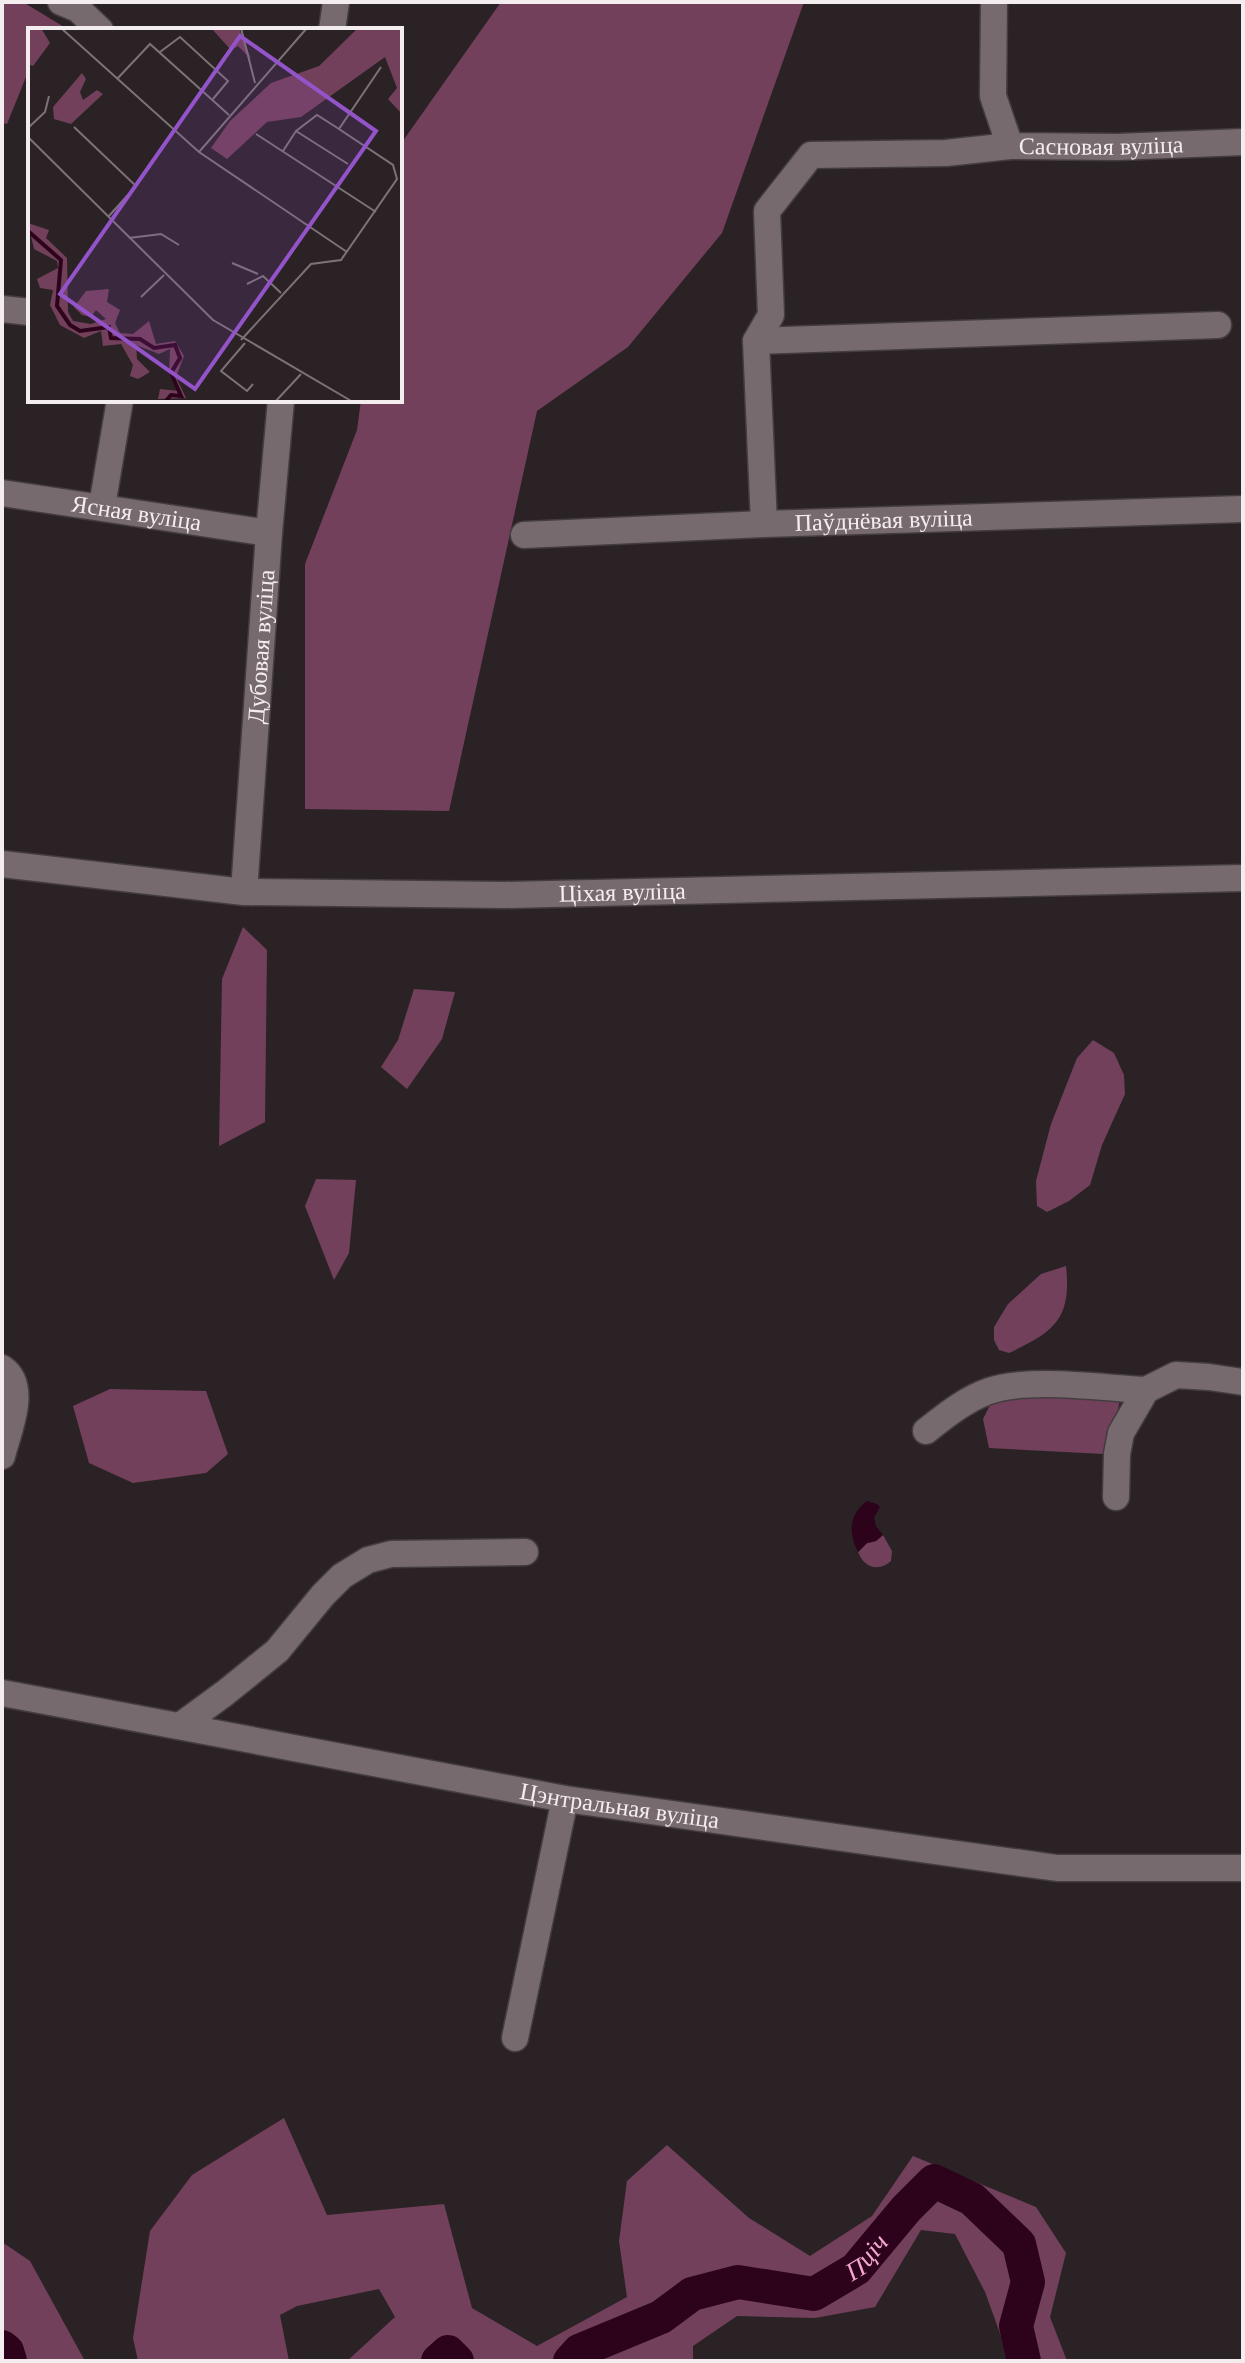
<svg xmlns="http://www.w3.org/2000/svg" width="1245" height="2363" font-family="'Times New Roman',serif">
	<rect width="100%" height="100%" fill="#2b2226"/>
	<path fill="#72405a" d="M2 2H23L69 30H30V71L28 72 7 124 2 123Z
		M501 2H804L722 233 628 347 537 411 449 811 305 809V564L357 430 361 400H400V145Z
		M243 927 267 950 265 1122 219 1146 222 979Z
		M414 989 455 992 442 1039 407 1089 381 1067 398 1040Z
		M1093 1040 1114 1053 1124 1075 1125 1094 1102 1145 1090 1185 1069 1201 1047 1212 1037 1206 1036 1181 1051 1124 1077 1058Z
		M316 1179 356 1180 349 1253 334 1280 305 1206Z
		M1066 1266C1072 1320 1053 1332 1009 1353L999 1350 994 1340V1327L1008 1304 1041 1274Z
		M110 1389 206 1391 228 1454 206 1473 133 1483 89 1463 73 1406Z
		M1085 1396 1120 1400 1115 1424 1104 1454 989 1448 983 1419 993 1399Z
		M883 1535 892 1551 891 1561C879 1572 864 1568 858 1552L867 1543 876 1541Z
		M284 2118 327 2215 444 2204 472 2308 537 2346 627 2297 619 2241 627 2181 667 2145 749 2218 810 2256 872 2216 913 2156 1036 2207 1066 2253 1050 2317 1067 2361H1010L985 2292 955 2234 921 2230 875 2307 815 2318 737 2316 693 2346V2361H347L395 2317 379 2289 297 2306 280 2315 289 2361H138L133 2338 150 2231 192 2175Z
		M2 2242 30 2261 85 2361H2Z"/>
	<path fill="#2d031c" d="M867 1501 877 1504 880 1507 874 1518 876 1526 883 1535 876 1541 867 1543 858 1552C848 1533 849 1514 867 1501Z"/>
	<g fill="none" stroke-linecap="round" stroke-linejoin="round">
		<g stroke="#2d031c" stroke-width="34">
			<path d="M2 2347 7 2351 10 2361"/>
			<path d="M438 2361 448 2352 457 2361"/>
			<path id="s1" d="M570 2361 579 2351 661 2317 692 2294 738 2282 814 2294 856 2269 906 2209 934 2181 972 2199 1019 2244 1028 2282 1016 2326 1024 2361"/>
		</g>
		<defs>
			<g id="minor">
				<path d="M61 2 78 9 100 30"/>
				<path id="s2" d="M994 2 993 96 1010 146 1117 147 1243 142"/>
				<path d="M332 30 336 2"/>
				<path d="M2 309 30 312"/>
				<path d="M756 341 771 315 767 211 811 155 946 153 1010 146"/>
				<path id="s3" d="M2 493 269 533"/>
				<path d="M102 506 120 400"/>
				<path d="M764 524 756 341 1218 325"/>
				<path id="s4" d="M524 535 764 524 1243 509"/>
				<path id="s5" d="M2 864 244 892 504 895 1243 878"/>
				<path id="s6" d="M244 892 269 533 281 400"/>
				<path d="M2 1368C29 1386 8 1431 2 1456"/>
				<path d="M926 1431C945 1416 966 1399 989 1391 1030 1377 1102 1388 1146 1390"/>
				<path d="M1116 1497 1117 1454 1121 1433 1146 1390 1176 1375 1209 1377 1243 1382"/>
				<path id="s7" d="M2 1693 565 1799 1057 1868H1243"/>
				<path d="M180 1726 225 1693 277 1651 323 1595 342 1576 368 1560 391 1554 525 1552"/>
				<path d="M515 2038 565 1799"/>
			</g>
		</defs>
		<use href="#minor" stroke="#443d40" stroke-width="29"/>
		<use href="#minor" stroke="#766a6f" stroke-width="26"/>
	</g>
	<g text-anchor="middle" stroke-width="6" stroke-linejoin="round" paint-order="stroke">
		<g font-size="24" fill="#f4edf0" stroke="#110d0f">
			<text dy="8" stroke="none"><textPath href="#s2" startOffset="238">Сасновая вуліца</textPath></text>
			<text dy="8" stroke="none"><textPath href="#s3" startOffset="136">Ясная вуліца</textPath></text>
			<text dy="8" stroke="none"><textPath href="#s4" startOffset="360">Паўднёвая вуліца</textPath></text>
			<text dy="8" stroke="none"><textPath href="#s6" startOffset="246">Дубовая вуліца</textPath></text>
			<text dy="8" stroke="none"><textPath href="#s5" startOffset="622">Ціхая вуліца</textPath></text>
			<text dy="8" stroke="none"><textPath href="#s7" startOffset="628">Цэнтральная вуліца</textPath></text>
		</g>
		<g font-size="26" font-style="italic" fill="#f6a6ce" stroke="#110d0f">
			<text dy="9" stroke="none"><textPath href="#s1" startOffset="330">Пціч</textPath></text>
		</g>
	</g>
	<g transform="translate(28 28)">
		<rect width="374" height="374" fill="#2b2226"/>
		<path d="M0 0H13L22 15 5 38 0 36ZM183 0H211L223 31 210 18 203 22ZM330 0H374V86L360 71 369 60 357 29 273 89 239 94 199 131 183 120 202 93 243 55 291 38ZM54 45 58 51 52 64 55 72 69 62 75 66 43 96 26 91 25 79ZM0 195 21 202 18 210 39 230 40 284 45 293 63 296 78 291 68 282 63 289 54 287 46 279 58 263 81 261 79 274 92 282 87 295 92 305 105 306 121 293 128 316 147 313 156 328 148 349 158 370 130 371 132 361 151 363 141 346 142 321 131 326 108 317 109 331 122 344 110 351 102 348 105 337 93 316 75 318 73 303 56 310 32 297 22 277 25 262 12 260 9 251 30 240 29 233 6 221Z" fill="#72405a"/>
		<path fill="none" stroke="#2d031c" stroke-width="4" d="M0 203 33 232 29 278 42 297 52 303 81 299 83 310 112 311 126 320 147 317 152 330 143 345 153 368 143 367 137 374"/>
		<path fill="none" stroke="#7b7377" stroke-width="2" d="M33 0 171 124 319 224M213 0 227 55M132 24 152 9 200 53 185 71M89 51 122 16 201 87M46 99 108 158 80 189M0 100 17 84 21 68M268 103 289 87 311 101M228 106 348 184M0 109 185 292 325 374M255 123 268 103 320 136M171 124 279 0M101 210 133 206 151 217M204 235 230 246M219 256 235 248 253 265M113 269 136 247M213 312 283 236 313 232 369 151 365 137 311 101 353 39M217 315 193 343 219 363 225 356M247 374 273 346"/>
		<path fill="#9353c9" fill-opacity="0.15" stroke="#9353c9" stroke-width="4" d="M212 8 348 103 167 361 32 266Z"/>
		<rect width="374" height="374" fill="none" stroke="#f4edf0" stroke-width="4"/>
	</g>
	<rect width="1245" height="2363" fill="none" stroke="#f4edf0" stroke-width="8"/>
</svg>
